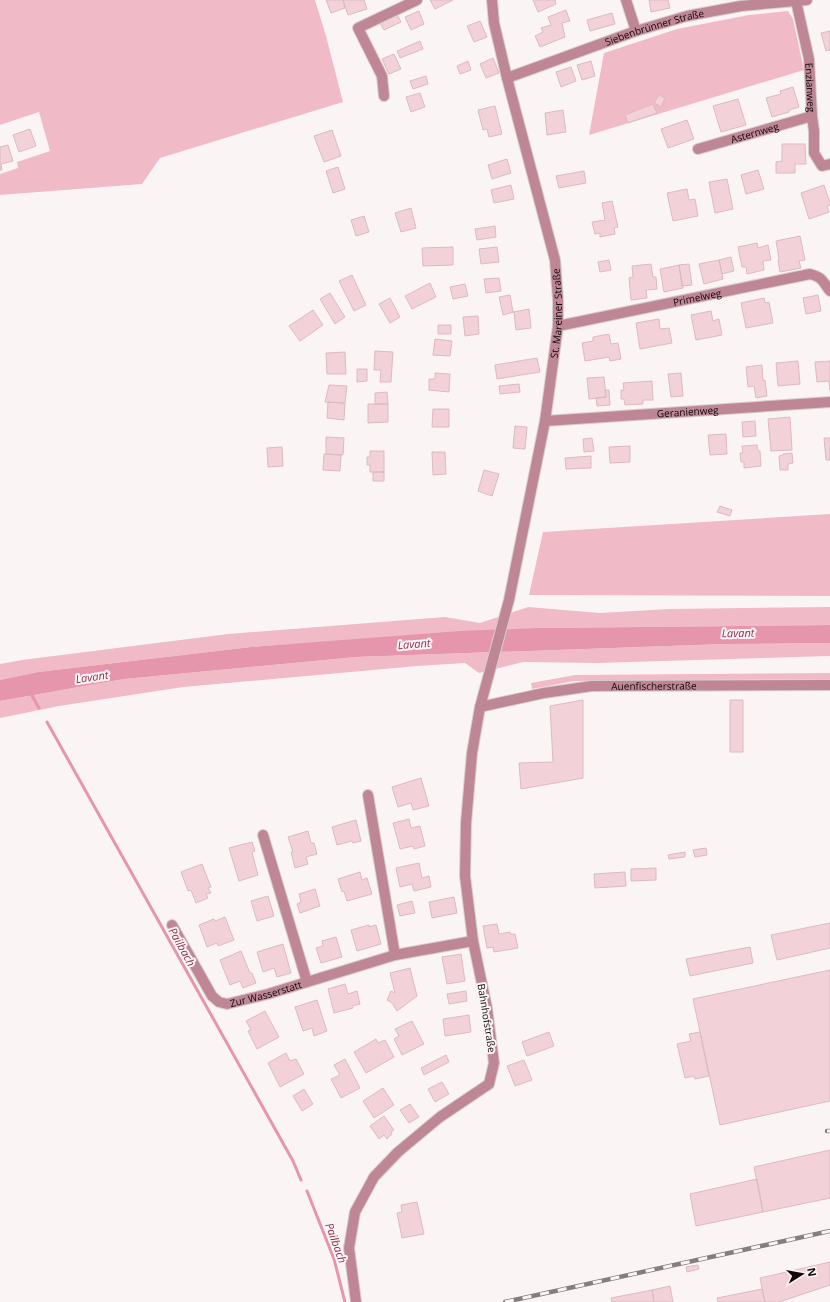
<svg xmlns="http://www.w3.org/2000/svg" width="830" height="1302" font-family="'Open Sans',sans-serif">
	<rect width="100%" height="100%" fill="#fbf4f5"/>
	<path fill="#f1bac7" d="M0 0H315L326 36 343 102 160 158 142 184 0 195V174L18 168 17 162 50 151 39 112 0 125Z
		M788 11 793 19 804 70 589 135 604 53 677 29 749 15Z
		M830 514V596L529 595 543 532Z
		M528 607 600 613 668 609 830 607V625L537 628 251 647 38 672 0 680V664L22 660 228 634 445 617 480 623Z
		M830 643V656L597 663 523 662 479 673 465 663 417 666 183 687 59 706 0 718V701L124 679 356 657 725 644Z
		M830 673V679L574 681 532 689 531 683 575 675Z"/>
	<path fill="#e696ac" d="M830 625V643L725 644 356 657 124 679 0 701V680L38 672 251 647 460 631 537 628Z"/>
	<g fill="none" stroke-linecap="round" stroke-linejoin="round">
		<path stroke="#e696ac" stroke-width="3" d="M30 692 39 708
			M47 722 293 1161 301 1180
			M307 1191 334 1259 345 1302"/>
	</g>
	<path fill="#f3d1d9" stroke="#dcbac2" d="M326 0H343L345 8 331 13Z
		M343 0H364L367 9 348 15Z
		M430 0H453L435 9Z
		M533 0H555L556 4 538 12Z
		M649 0H668L670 8 651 12Z
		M566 10 570 21 562 23 565 37 540 47 535 36 543 32 541 28 551 25 548 17Z
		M419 11 424 24 411 30 405 17Z
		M612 13 615 24 590 31 587 20Z
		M397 14 401 22 384 30 380 23Z
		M480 21 487 37 474 42 467 26Z
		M830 31V50L826 51 821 33Z
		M420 41 423 49 400 58 397 51Z
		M394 54 401 69 389 74 382 59Z
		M493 58 499 73 486 78 480 64Z
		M468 61 471 70 460 74 457 66Z
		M591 61 595 76 582 80 577 65Z
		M571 67 576 81 561 87 556 72Z
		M426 76 428 84 413 89 410 81Z
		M793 87 799 107 789 110V112L772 117 766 98 781 94 780 91Z
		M420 93 425 107 411 112 406 97Z
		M659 95 665 98 661 107 654 103Z
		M738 99 746 125 721 132 713 106Z
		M653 104 657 113 628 123 625 115Z
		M495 106 502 134 489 137 487 129 483 130 478 110Z
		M563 110 566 132 547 135 545 113Z
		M687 120 694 139 668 148 661 129Z
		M30 129 36 146 19 152 13 135Z
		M332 130 341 156 324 162 314 136Z
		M782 144H805L806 164H795V173H776V162L782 161Z
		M8 145 13 161 1 164 2 170H0V147Z
		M507 159 511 173 492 179 488 165Z
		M338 167 345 189 333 193 326 171Z
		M758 170 764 189 746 194 741 175Z
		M584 171 586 183 559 188 556 176Z
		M727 179 733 209 715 213 709 182Z
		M511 185 514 199 494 203 491 190Z
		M824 185 830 203V205L827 206 829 212 809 219 801 193Z
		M687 189 689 200 695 199 698 216 673 221 667 193Z
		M612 201 618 227 614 228 615 234 600 237V233L595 234 592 222 605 220 602 203Z
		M411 208 416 228 401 232 395 213Z
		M364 216 369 232 356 236 351 220Z
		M495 226 496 237 477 240 475 229Z
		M800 236 805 260 799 261 801 268 780 272 778 260 779 259 776 241Z
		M757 243 758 248 768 245 771 260 763 261 764 270 747 274 746 267H742L738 247Z
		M453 247V265L423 266 422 248Z
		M497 247 499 262 481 264 479 249Z
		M731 257 734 271 722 274 719 260Z
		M609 260 611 270 600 272 598 262Z
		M719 260 723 279 704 284 699 264Z
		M651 264 653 277H656L657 289 646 290 647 298 631 300 629 278 633 277 632 266Z
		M689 264 692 285 682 286 679 265Z
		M679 265 683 288 664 292 660 269Z
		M352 275 366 305 354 311 339 281Z
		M499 278 501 291 486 293 484 279Z
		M430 283 436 297 412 309 405 296Z
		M465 284 468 296 453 299 450 287Z
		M330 293 345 317 335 324 320 299Z
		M510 295 513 312 529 309 531 328 516 330 514 312 503 315 499 297Z
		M818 295 821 311 806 314 803 298Z
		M390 298 400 317 390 323 379 304Z
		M764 298 765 303 769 302 773 323 746 328 741 303Z
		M313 310 323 325 300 341 289 326Z
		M711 311 713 321 719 319 722 335 696 340 691 315Z
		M478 316 479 334 465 336 463 317Z
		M659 319 660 329 669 328 672 343 640 349 636 323Z
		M438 325H451V334H438Z
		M609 334 611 344 618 343 621 359 610 361 609 357 585 361 582 343 593 341V337Z
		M435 339 452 341 450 356 433 355Z
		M375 351 393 352 391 382H380L381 370H374Z
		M345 352 346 374H327L326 353Z
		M537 358 540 372 497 379 495 365Z
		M798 361 800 384 778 386 776 363Z
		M830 361V390L829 381 817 382 815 362Z
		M762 365 763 381 765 380 767 396 756 398 754 386 748 387 746 367Z
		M357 369H367V381L357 382Z
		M435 373 450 374 449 392 429 390V379H435Z
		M681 373 683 396 671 397 668 374Z
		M604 377 606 397 589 399 587 378Z
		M652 381 653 400H643V404L625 405 624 399H621V390H624L623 383Z
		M519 384 520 392 500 394 499 386Z
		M329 385 347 386 345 403 325 402Z
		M605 390H609L610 405 597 406 596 398 606 397Z
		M387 392 388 404H375V393Z
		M328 402 345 403 344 420 327 418Z
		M368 404H388V422L368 423Z
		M433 409H449V427H432Z
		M790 417 792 450 771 451 768 419Z
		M755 421 756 436 743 437 742 422Z
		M515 426 527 427 525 449 513 448Z
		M726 434 727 454 710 455 708 435Z
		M326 437 344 438 343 455 326 454Z
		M592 438 594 451 584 452 583 439Z
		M824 438H830V460H826Z
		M757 445 758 451H760L761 466 744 468V462H741L740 453H743L742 446Z
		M630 446V462L610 463 609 447Z
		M282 447 283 466 268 467 267 448Z
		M370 451H384V472H370V465H367V457H370Z
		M432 452H445L446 474 433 475Z
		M792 453 793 463 788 464V470H780L779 456 783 455V454Z
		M324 454 341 455 340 471 323 470Z
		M591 456V468L566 469 565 458Z
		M484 470 499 474 492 496 478 491Z
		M373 472H384V481H373Z
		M720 506 732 510 730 516 717 512Z
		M583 700V778L521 789 519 763 553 762 550 706Z
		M730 700H743V752H730Z
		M421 778 429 806 413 810 411 803 398 807 392 787Z
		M409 819 411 828 420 826 425 846 414 849 413 846 400 849 393 823Z
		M356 820 361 841 353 843 352 841 337 845 332 827Z
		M308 831 311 843H314L317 854 306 857 308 864 295 868 291 852H293L288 837Z
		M252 842 255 851 252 852 258 875 239 881 229 848Z
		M706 848 707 855 695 857 693 850Z
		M685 852V857L669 859 668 855Z
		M419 863 422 878 429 876 431 887 414 891 412 884 400 887 396 868Z
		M202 864 211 887 208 888 211 893 206 894 208 898 196 903 191 890 188 891 181 872Z
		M656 868V880L631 881V869Z
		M360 872 362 880 367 878 372 894 347 901 344 891 342 892 338 879Z
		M625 872 626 886 595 888 594 874Z
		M315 889 320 906 300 913 297 904 301 902 299 894Z
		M268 896 274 916 257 921 251 901Z
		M454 897 457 913 432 918 429 902Z
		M412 901 415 913 400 916 397 905Z
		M225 917 234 940 218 946 217 943 207 947 199 925 214 919 215 921Z
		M830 923V948L777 960 771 935Z
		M497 924 499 934 510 932V934H515L518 948 494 952 493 947 487 948 483 926Z
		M369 925V927L376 925 381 944 357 951 351 930Z
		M336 937 342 957 321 963 316 948 323 946 322 941Z
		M283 944 291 973 277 977 274 968 263 972 257 952Z
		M750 947 753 963 690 976 686 959Z
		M241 951 250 973H252L256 983 243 988 240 981 230 985 220 960Z
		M461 954 465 981 447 984 442 957Z
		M410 968 417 996 397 1011 392 1003 387 1000 391 991 395 993 390 973Z
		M830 970V1101L720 1125 693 999Z
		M345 984 348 994 357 991 360 1004 352 1006 353 1008 334 1013 328 989Z
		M466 991 467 1001 449 1004 447 994Z
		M317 1000 327 1031 314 1036 312 1028 303 1031 295 1007Z
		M265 1011 279 1037 257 1049 248 1031 251 1030 246 1021Z
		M469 1015 471 1032 445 1036 443 1019Z
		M412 1021 424 1044 402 1055 394 1039 399 1036 395 1029Z
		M549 1032 554 1046 527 1056 522 1042Z
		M700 1032 709 1076 695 1079 694 1076 685 1078 677 1044 691 1041 689 1034Z
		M376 1039 378 1043 385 1040 394 1057 366 1073 354 1052Z
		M286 1053 290 1061 296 1059 304 1074 280 1087 268 1063Z
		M446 1055 449 1062 424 1075 421 1068Z
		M345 1059 360 1088 341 1098 331 1079 340 1075 334 1065Z
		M524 1060 532 1080 515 1086 507 1066Z
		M442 1082 449 1094 435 1102 428 1089Z
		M383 1088 394 1105 374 1118 363 1101Z
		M304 1089 313 1104 302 1111 293 1096Z
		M410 1104 419 1117 409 1123 400 1110Z
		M384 1116 394 1130 391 1132 392 1134 387 1139 384 1135 379 1139 370 1126Z
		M830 1150V1198L763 1212 754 1167Z
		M757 1179 763 1212 696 1226 690 1194Z
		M417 1202 424 1234 402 1238 397 1213 402 1212 401 1205Z
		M830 1262V1285L779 1302H765L760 1278Z
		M698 1265 699 1269 687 1272 686 1267Z
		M670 1286 673 1302H654L652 1290Z
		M762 1289 765 1302H718L717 1298Z
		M652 1290 654 1302H612L611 1298Z"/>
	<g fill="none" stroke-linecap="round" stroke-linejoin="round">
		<defs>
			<g id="minor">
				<path d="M626 0 636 31"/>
				<path id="s1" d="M796 1 809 59 812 116 814 131V153L822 166 830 164"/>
				<path id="s2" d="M507 78 636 31 687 16 741 6 807 0"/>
				<path d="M384 96 382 76 358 28 417 0"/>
				<path id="s3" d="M698 149 812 116"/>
				<path id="s4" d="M558 326 810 274C824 278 822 281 830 291"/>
				<path id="s5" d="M545 421 830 402"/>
				<path id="s6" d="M480 707 544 693 592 686 830 685"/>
				<path d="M368 795 395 955"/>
				<path d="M263 835 307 982"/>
				<path id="s7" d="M172 925 212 996 219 1002 227 1004 268 994 395 955 473 941"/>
			</g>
			<g id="tertiary">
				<path id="s8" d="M356 1302 349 1248 355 1212 374 1177 398 1152 440 1117 489 1084 494 1063 487 1008 473 941 465 876 466 823 472 753 480 707 509 600 545 421 558 326V300L555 260 507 78 494 23 492 0"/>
			</g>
		</defs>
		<use href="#minor" stroke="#d6ced0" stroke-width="12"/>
		<use href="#tertiary" stroke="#d6ced0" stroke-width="12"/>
		<use href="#minor" stroke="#bf8795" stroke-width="10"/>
		<use href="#tertiary" stroke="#bf8795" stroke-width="10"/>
		<defs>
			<path id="rail" d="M827 1131H830
				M505 1302 830 1231"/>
		</defs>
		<use href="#rail" stroke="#857d7f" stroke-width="4.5"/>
		<use href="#rail" stroke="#fbf4f5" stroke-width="3" stroke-dasharray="9" stroke-linecap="butt"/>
	</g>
	<g text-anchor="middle" stroke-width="4" stroke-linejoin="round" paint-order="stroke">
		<g font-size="10" fill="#12080b" stroke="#fbf4f5">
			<text dy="4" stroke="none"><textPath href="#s2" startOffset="156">Siebenbrünner Straße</textPath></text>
			<text dy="4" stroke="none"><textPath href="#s1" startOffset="88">Enzianweg</textPath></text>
			<text dy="4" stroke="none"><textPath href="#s3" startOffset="59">Asternweg</textPath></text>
			<text dy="4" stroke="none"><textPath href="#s4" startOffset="142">Primelweg</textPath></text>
			<text dy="4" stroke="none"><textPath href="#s8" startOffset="1062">St. Mareiner Straße</textPath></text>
			<text dy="4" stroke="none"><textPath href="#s5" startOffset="143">Geranienweg</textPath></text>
			<text dy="4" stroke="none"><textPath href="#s6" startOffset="176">Auenfischerstraße</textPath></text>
			<text dy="4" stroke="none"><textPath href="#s7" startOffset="139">Zur Wasserstatt</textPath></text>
			<text transform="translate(487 1018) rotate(81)" y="4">Bahnhofstraße</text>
		</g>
		<g font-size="11" font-style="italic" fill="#8d2f50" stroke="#fbf4f5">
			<text transform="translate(738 633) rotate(-1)" y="4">Lavant</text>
			<text transform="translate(414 644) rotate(-4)" y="4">Lavant</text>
			<text transform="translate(92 677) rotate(-8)" y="4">Lavant</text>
			<text transform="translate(182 947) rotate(61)" y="4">Pailbach</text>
			<text transform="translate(336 1243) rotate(70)" y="4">Pailbach</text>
		</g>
	</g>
	<g transform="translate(802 1274) rotate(79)" stroke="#fbf4f5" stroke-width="3" paint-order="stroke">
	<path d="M0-3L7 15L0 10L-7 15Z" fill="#12080b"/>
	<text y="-6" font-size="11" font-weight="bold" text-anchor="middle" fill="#12080b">N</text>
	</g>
</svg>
